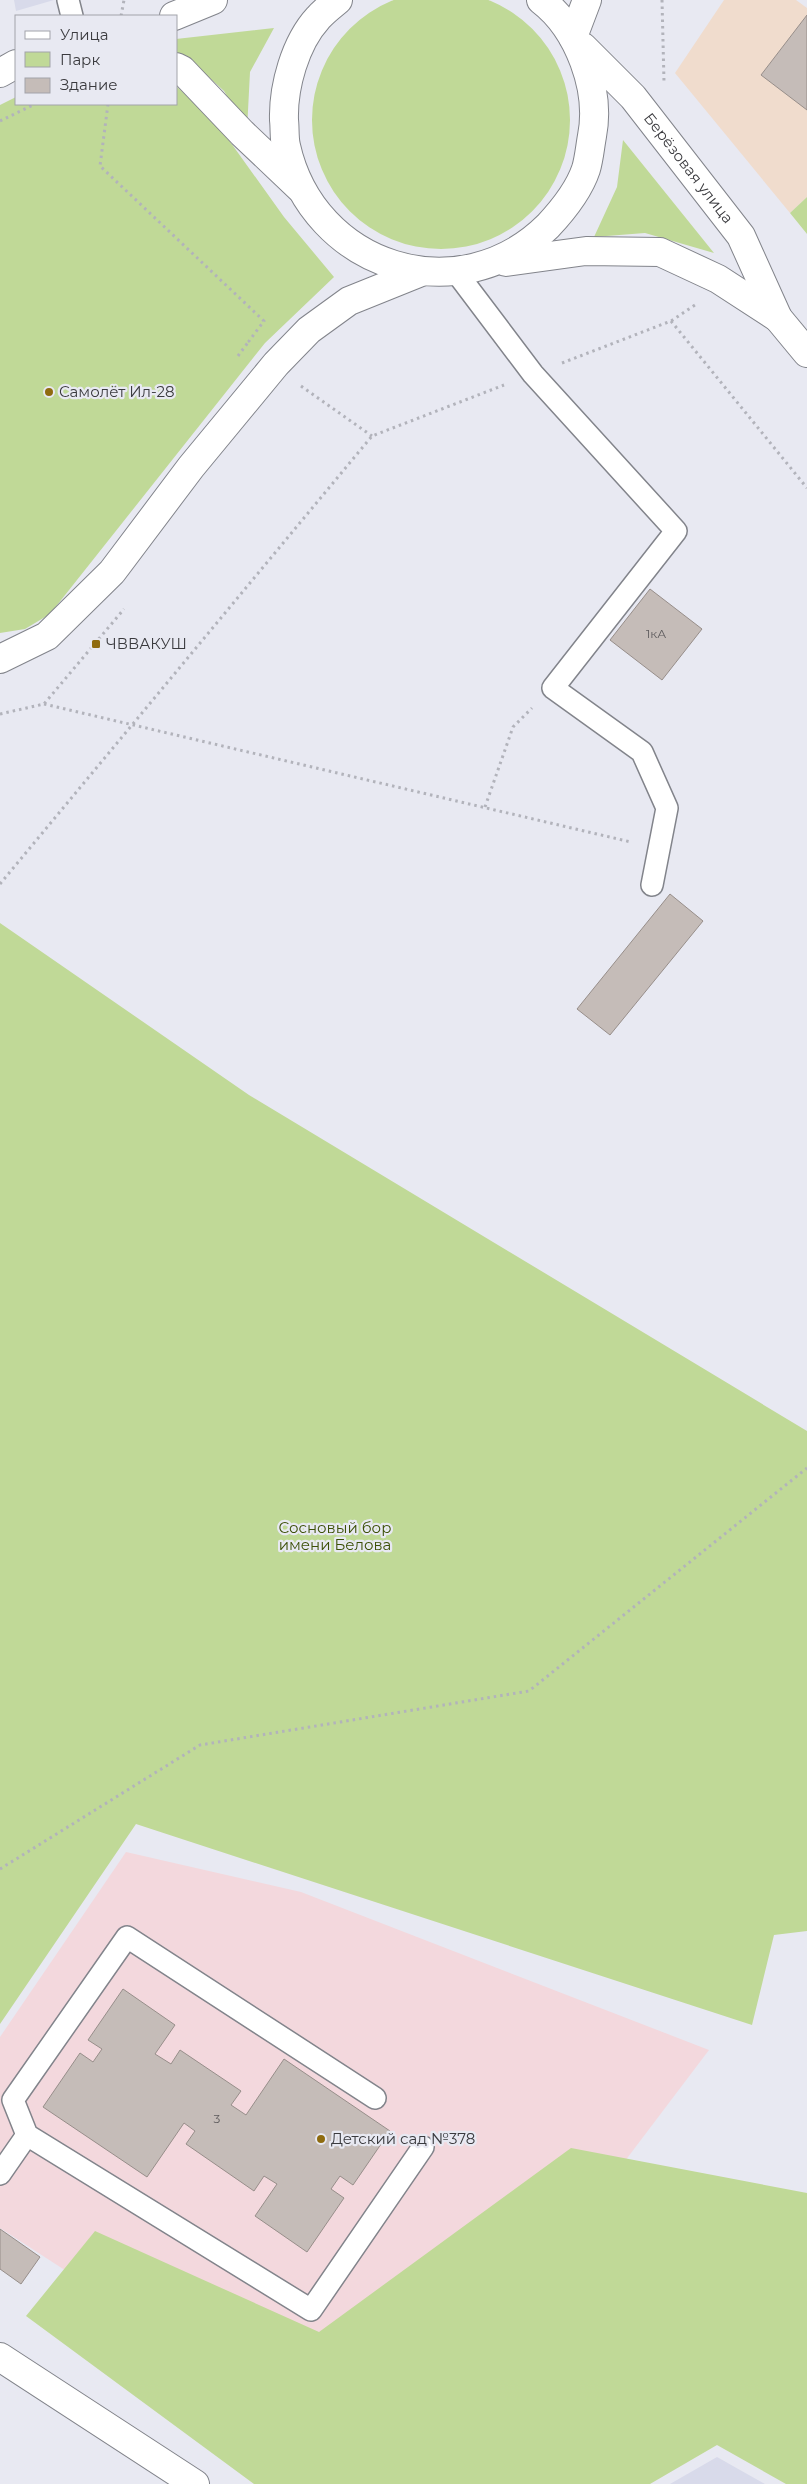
<svg xmlns="http://www.w3.org/2000/svg" width="807" height="2484" font-family="Montserrat,sans-serif">
	<rect width="100%" height="100%" fill="#e8e9f2"/>
	<path fill="#d8daea" d="M14 0H54L16 11Z
		M717 2457 765 2484H670Z"/>
	<path fill="#f0dccd" d="M724 0H796L807 8V197L790 213 675 73Z"/>
	<path fill="#f3d8dd" d="M126 1852 301 1892 709 2050 385 2478 0 2228V2037Z"/>
	<path fill="#c0d997" d="M312 120a129 129 0 1 1 258 0a129 129 0 1 1-258 0Z
		M274 28 250 72 247 130 224 91 201 70 176 54V39Z
		M176 86 216 122 284 217 334 277 265 343 50 614 25 629 0 633V105L16 97V104H176Z
		M623 140 714 253 645 233 594 237 617 187Z
		M807 197V234L790 213Z
		M0 923 249 1095 807 1431V1931L774 1935 752 2025 136 1824 0 2024Z
		M571 2148 807 2193V2484H786L717 2445 650 2484H254L26 2316 95 2231 319 2332Z"/>
	<path fill="#c5bcb8" stroke="#978e8a" d="M807 15V110L761 75Z
		M650 589 702 629 662 680 610 640Z
		M670 894 703 921 610 1035 577 1009Z
		M123 1989 175 2025 155 2054 171 2064 180 2050 241 2091 231 2105 246 2115 284 2059 390 2131 353 2185 340 2176 331 2189 344 2198 307 2252 255 2216 277 2184 264 2176 254 2191 186 2144 195 2131 184 2123 147 2177 43 2107 80 2053 93 2062 102 2049 88 2040Z
		M0 2229 40 2257 21 2284 0 2269Z"/>
	<g fill="none" stroke-linecap="round" stroke-linejoin="round">
		<defs>
			<path id="service" d="M68 0 72 16
				M456 272 533 374 676 531 553 688 642 752 667 808 652 885
				M27 2135 13 2100 127 1937 375 2098
				M0 2174 27 2135 311 2310 423 2147"/>
			<path id="minor" d="M0 659 47 636 112 572 191 467 276 364 309 330 349 301 421 272
				M0 2357 195 2484"/>
			<path id="tertiary" d="M174 16 213 0
				M176 67 182 70 242 133 300 188
				M0 73 16 64"/>
			<g id="secondary">
				<path d="M338 0C331 6 324 11 318 18 295 43 283 87 284 120 285 128 284 138 286 146 313 268 459 314 548 226 563 210 579 190 586 169 589 159 590 147 592 136 601 90 579 29 541 0"/>
				<path d="M573 37 587 0"/>
				<path id="s1" d="M583 47 633 97 741 236 778 318 807 353"/>
				<path d="M506 262 586 251 660 252 718 279 778 318"/>
			</g>
		</defs>
		<use href="#service" stroke="#82848b" stroke-width="24"/>
		<use href="#minor" stroke="#82848b" stroke-width="30"/>
		<use href="#tertiary" stroke="#82848b" stroke-width="30"/>
		<use href="#secondary" stroke="#82848b" stroke-width="30"/>
		<path stroke="#b2b3bb" stroke-width="3" stroke-dasharray="2.5 4" stroke-linecap="butt" d="M662 0 664 82
			M121 16 124 0
			M108 104 100 166 264 321 249 341 251 343
			M0 121 35 104
			M671 321 807 488
			M238 356 249 341
			M562 363 671 321 695 305
			M301 386 372 436
			M44 704 631 842
			M0 714 44 704 124 609
			M485 807 513 727 532 708
			M0 884 372 436 504 385
			M0 1869 200 1745 529 1691 807 1468"/>
		<use href="#service" stroke="#fff" stroke-width="21"/>
		<use href="#minor" stroke="#fff" stroke-width="28"/>
		<use href="#tertiary" stroke="#fff" stroke-width="28"/>
		<use href="#secondary" stroke="#fff" stroke-width="28"/>
	</g>
	<g fill="#8f6b0f" stroke="#e8e9f2" stroke-width="2">
		<circle cx="49" cy="392" r="5"/>
		<rect x="91" y="639" width="10" height="10" rx="2.5"/>
		<circle cx="321" cy="2139" r="5"/>
	</g>
	<g text-anchor="middle" stroke-width="4.5" stroke-linejoin="round" paint-order="stroke">
		<g font-size="12" fill="#5d5a5c">
			<text x="656" y="638">1кА</text>
			<text x="217" y="2123">3</text>
		</g>
		<g font-size="15" fill="#3a3a3e" stroke="#e8e9f2">
			<text dy="5" stroke="none"><textPath href="#s1" startOffset="161">Берёзовая улица</textPath></text>
		</g>
		<g font-size="15" fill="#3a3a3e" stroke="#e8e9f2" text-anchor="start">
			<text x="59" y="397">Самолёт Ил-28</text>
			<text x="106" y="649">ЧВВАКУШ</text>
			<text x="331" y="2144">Детский сад №378</text>
		</g>
		<g font-size="15" fill="#3c5007" stroke="#e8e9f2">
			<text x="335" y="1533">Сосновый бор<tspan x="335" dy="17">имени Белова</tspan></text>
		</g>
	</g>
	<rect x="15" y="15" width="162" height="90" fill="#e8e9f2" stroke="#a2a3aa"/>
	<rect x="25" y="31" width="25" height="8" fill="#ffffff" stroke="#a2a3aa"/>
	<text x="60" y="40" font-size="15" fill="#3a3a3e">Улица</text>
	<rect x="25" y="52" width="25" height="15" fill="#c0d997" stroke="#a2a3aa"/>
	<text x="60" y="65" font-size="15" fill="#3a3a3e">Парк</text>
	<rect x="25" y="78" width="25" height="15" fill="#c5bcb8" stroke="#a2a3aa"/>
	<text x="60" y="90" font-size="15" fill="#3a3a3e">Здание</text>
</svg>
